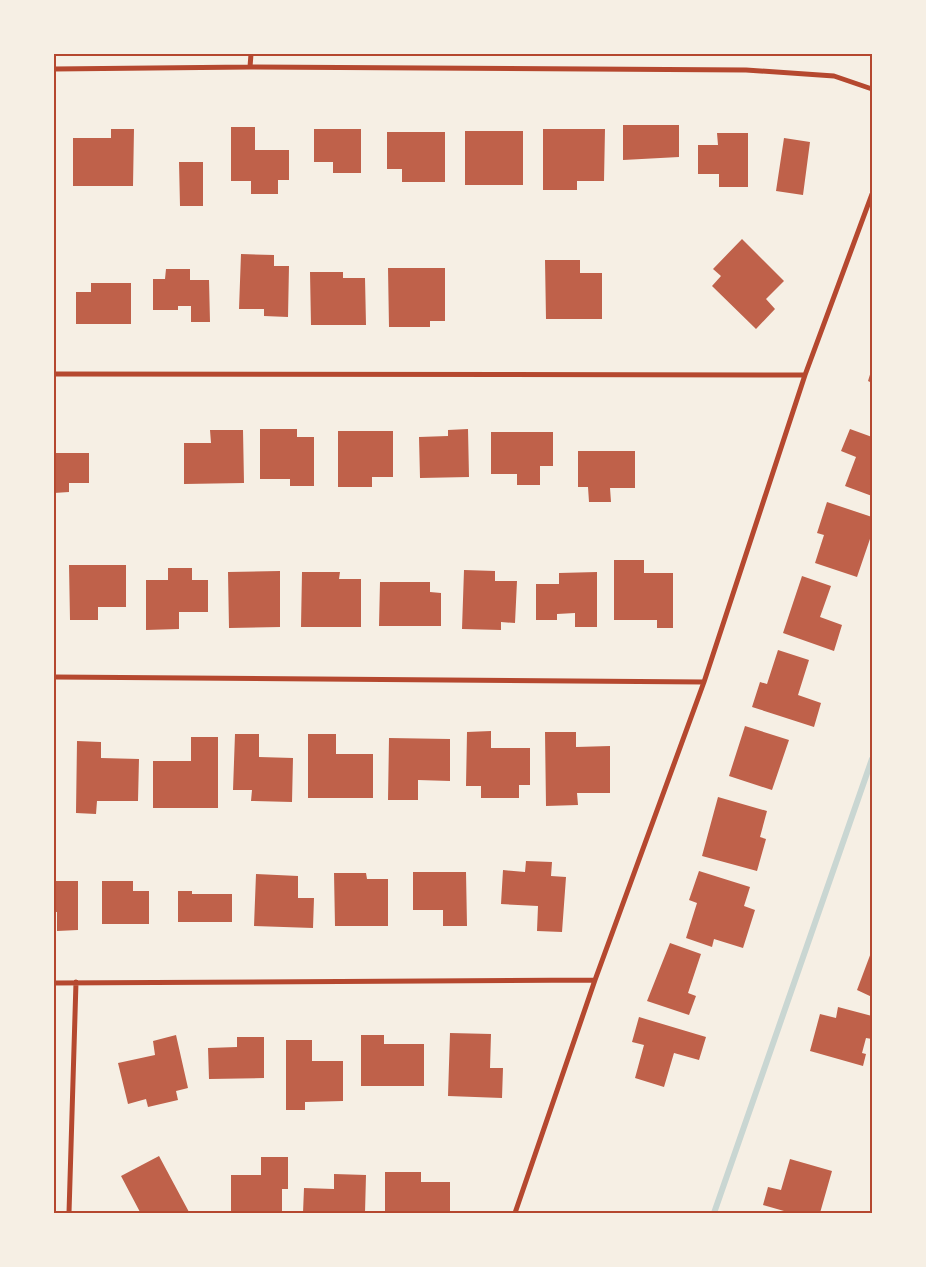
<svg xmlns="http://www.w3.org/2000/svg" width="926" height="1267" font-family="Inter,sans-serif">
	<rect width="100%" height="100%" fill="#f6efe4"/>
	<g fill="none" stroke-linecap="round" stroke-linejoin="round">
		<path stroke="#c9d6d2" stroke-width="6" d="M714 1213 872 759"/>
	</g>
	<path fill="#bf614a" d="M623 125H679V157L623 160Z
		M231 127H255V150H289V180H278V194H251V181H231Z
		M111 129H134L133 186H73V138H111Z
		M314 129H361V173H333V162H314Z
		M543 129H605L604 181H577V190H543Z
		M465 131H523V185H465Z
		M387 132H445V182H402V169H387Z
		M717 133H748V187H719V174H698V145H718Z
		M784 138 810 142 803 195 776 191Z
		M179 162H203V206H180Z
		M742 239 784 281 766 299 775 309 756 329 712 286 721 276 713 269Z
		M241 254 274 255V266H289L288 317 264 316V309H239Z
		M545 260H580V273H602V319H546Z
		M388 268H445V321H430V327H389Z
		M166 269H190V280H209L210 322H191V306H178V310H153V279H165Z
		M310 272H343V278H365L366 325H311Z
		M91 283H131V324H76V292H91Z
		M872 368V383L868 381Z
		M260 429H297V437H314V486H290V479H260Z
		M468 429 469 477 420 478 419 437 448 436V430Z
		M850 429 872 437V496L845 486 856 457 841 451Z
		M210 430H243L244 483 184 484V443H211Z
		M338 431H393V477H372V487H338Z
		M491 432H553V466H540V485H517V474H491Z
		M578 451H635V488H610L611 502H589L588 487H578Z
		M54 453H89V483H69V492L54 493Z
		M827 502 872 517V533L857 577 815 563 824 535 817 533Z
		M614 560H644V573H673V628H657V620H614Z
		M69 565H126V607H98V620H70Z
		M168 568H192V580H208V612H179V629L146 630V580H168Z
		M464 570 495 571V581H517L515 623 501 622V630L462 629Z
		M280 571V627L229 628 228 572Z
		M302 572H340L339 579H361V627H301Z
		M597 572V627H575V613L557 614V620H536V584H559V573Z
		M802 576 831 586 820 617 842 625 834 651 783 633Z
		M380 582H430V592L441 593V626H379Z
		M778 650 809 660 798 695 821 703 814 727 752 707 760 682 767 684Z
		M745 726 789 740 772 790 729 776Z
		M491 731V748H530V785H519V798H481V786H466L467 732Z
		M545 732H576V747L610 746V793H577L578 805 546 806Z
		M235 734H259V757L293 758 292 802 251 801 252 790H233Z
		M308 734H336V754H373V798H308Z
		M191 737H218V808H153V761H191Z
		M389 738 450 739V781L418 780V800H388Z
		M77 741 101 742V758L139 759 138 801H97L96 814 76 813Z
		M718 797 767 811 760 837 766 839 757 871 702 856Z
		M526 861 552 862 551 876 566 877 562 932 537 931 538 906 501 904 503 870 525 872Z
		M699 871 750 887 744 906 755 910 743 948 714 939 712 947 686 938 697 903 689 900Z
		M413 872H466L467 926H443V910H413Z
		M334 873H366L367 879H388V926H335Z
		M256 874 298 876V898H314L313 928 254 926Z
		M54 881H78V930L57 931V912H54Z
		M102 881H133V891H149V924H102Z
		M178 891H192V894H232V922H178Z
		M670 943 701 954 688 993 696 996 689 1015 647 1001Z
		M872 950V997L857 990Z
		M838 1007 872 1016V1039L866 1038 862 1053 866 1054 863 1066 810 1051 820 1014 836 1018Z
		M639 1017 706 1037 699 1060 674 1053 664 1087 635 1078 644 1045 632 1042Z
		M450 1033 491 1034 490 1068H503L502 1098 448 1096Z
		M176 1035 188 1088 176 1091 178 1100 148 1107 146 1099 128 1104 118 1063 155 1055 153 1041Z
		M361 1035H384V1044H424V1086H361Z
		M237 1037H264V1078L209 1079 208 1048 237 1047Z
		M286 1040H312V1061H343V1101L305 1102V1110H286Z
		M159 1156 189 1212 186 1213H137L140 1212 121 1176Z
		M261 1157H288V1189H282V1213H231V1175H261Z
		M790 1159 832 1171 820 1213H791L763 1205 768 1187 781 1190Z
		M385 1172H421V1182H450V1213H385Z
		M334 1174 366 1175 365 1213H303L304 1188 334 1189Z"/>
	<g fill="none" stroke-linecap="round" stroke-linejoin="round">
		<path stroke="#b5482f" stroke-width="5" d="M250 67 251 54
			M54 69 250 67 746 70 834 76 872 89
			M54 374 805 375
			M54 677 704 682
			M54 983 595 980
			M69 1213 76 982
			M515 1213 595 980 704 682 805 375 872 194"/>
	</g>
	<rect width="926" height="1267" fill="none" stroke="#f6efe4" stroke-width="110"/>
	<rect x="55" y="55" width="816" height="1157" fill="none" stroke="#b5482f" stroke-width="2"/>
</svg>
